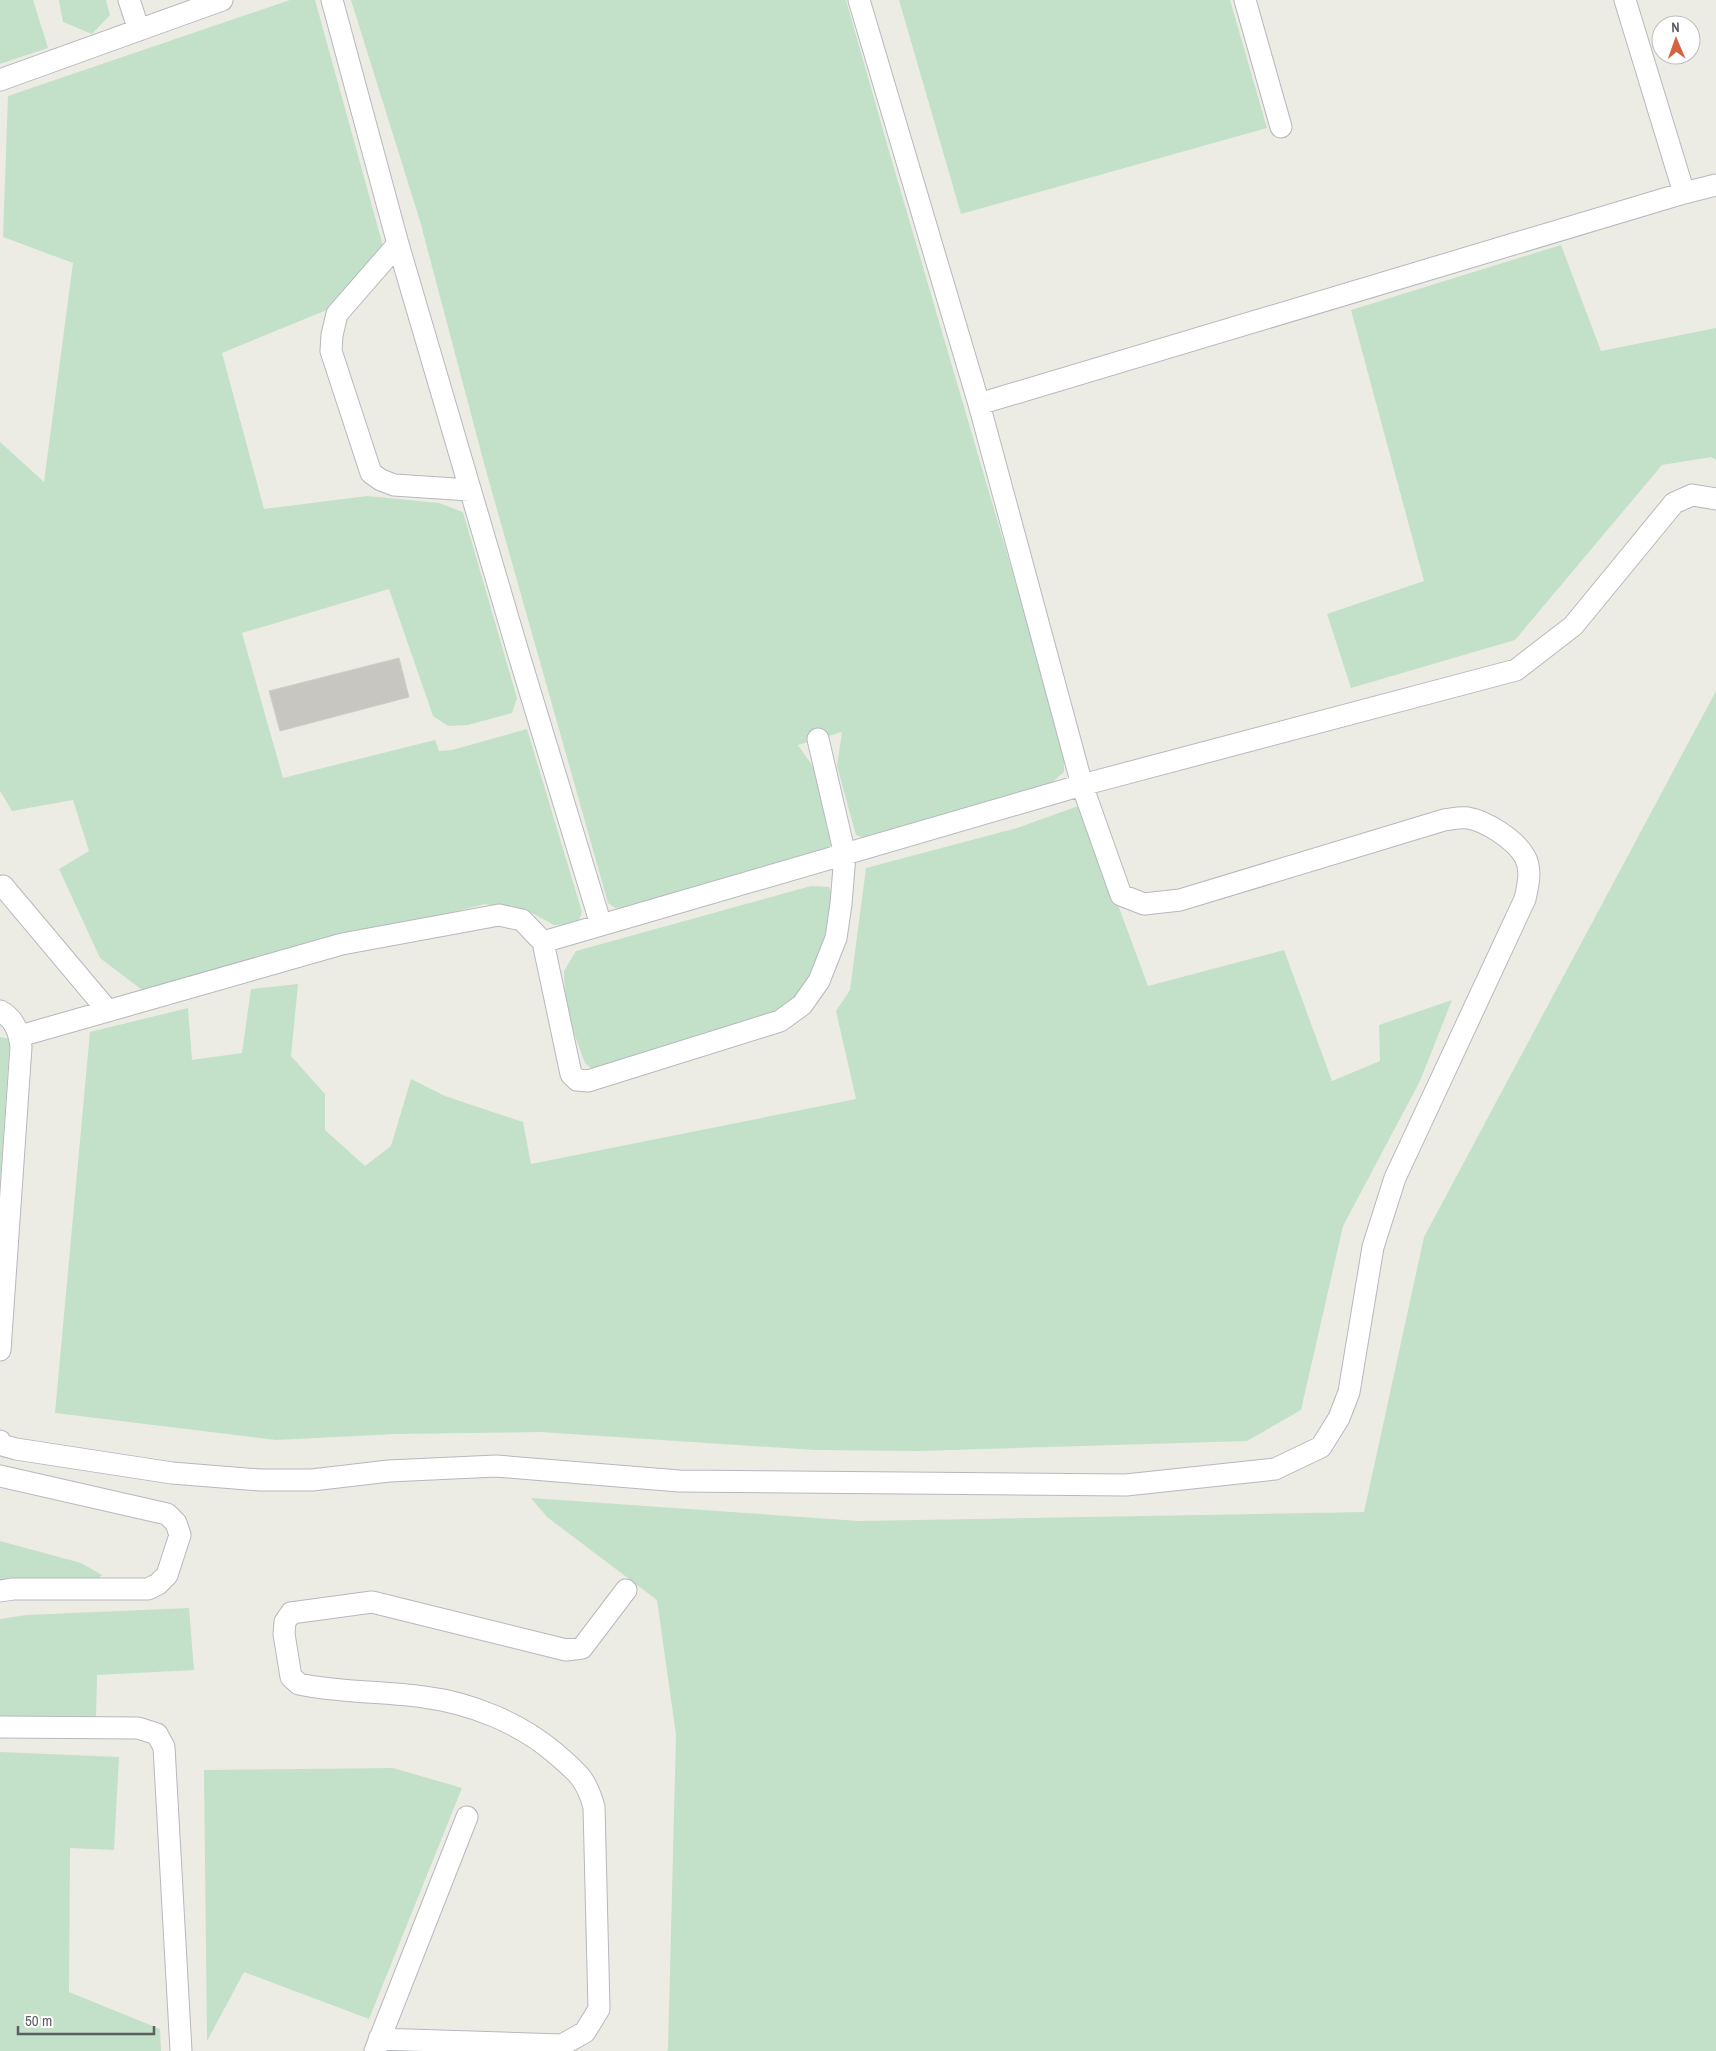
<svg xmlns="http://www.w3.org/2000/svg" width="1716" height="2051" font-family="'Archivo Narrow',sans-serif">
	<rect width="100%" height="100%" fill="#ecece4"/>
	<path fill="#c3e1c8" d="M0 0H33L48 48 0 64Z
		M59 0H106L110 15 92 34 63 22Z
		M290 0H315L385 253 334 307 222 353 264 509 367 496 439 503 463 512 517 698 512 713 468 725 448 726 433 716 389 589 242 633 283 778 435 740 439 751 452 750 527 729 582 912 578 924 554 925 532 913 485 904 142 990 100 958 59 869 89 851 73 800 12 811 0 791V442L44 482 73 263 3 237 8 96Z
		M351 0H846L889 151 1064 748V772L1050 784 870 841 856 835 837 766 842 732 798 745 814 768 834 841 824 855 620 911 608 903 485 467 420 221Z
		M899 0H1230L1267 128 961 214Z
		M1561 245 1601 351 1716 328V460L1711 457 1662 465 1515 640 1351 688 1327 614 1424 581 1351 310Z
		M1716 691V2051H666L668 2050 676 1735 657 1600 547 1517 531 1498 859 1521 1364 1512 1424 1237Z
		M1081 805 1148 986 1284 950 1332 1081 1380 1061 1379 1025 1452 1000 1420 1081 1343 1226 1301 1410 1247 1441 919 1451 815 1450 540 1432 395 1434 276 1440 55 1413 90 1032 188 1008 192 1060 242 1053 251 989 298 984 291 1056 325 1094V1130L365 1166 391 1146 411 1079 445 1096 523 1122 531 1164 856 1099 836 1011 850 990 866 868 1017 828Z
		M811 886 829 887 836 905 807 984 781 1019 598 1074 585 1063 565 1008 564 971 576 951Z
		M0 1037 10 1039 0 1184Z
		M0 1541 81 1563 102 1575 89 1587 0 1590Z
		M189 1608 194 1670 97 1675 96 1719H0V1619L26 1615Z
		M0 1752 119 1757 114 1850 70 1848 69 1992 160 2029 161 2051H0Z
		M393 1768 462 1788 369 2019 244 1972 207 2041 204 1770Z"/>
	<path fill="#c8c6c0" stroke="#d0cec3" d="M399 658 409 697 280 731 269 691Z"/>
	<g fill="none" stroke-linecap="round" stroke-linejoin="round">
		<defs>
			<path id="minor" d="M129 0 139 30
				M332 0 398 244 518 652 601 925
				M1245 0 1281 127
				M1625 0 1684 193
				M0 80 222 0
				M398 244 337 314 332 335 331 351 371 473 381 480 394 485 470 490
				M979 404 1684 193 1716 185
				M3 886 108 1011
				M543 942 1082 785 1516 670 1573 626 1674 503 1692 495 1716 499
				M0 1011C14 1018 19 1031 21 1047L0 1350
				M20 1036 342 944 499 915 522 920 543 942 571 1074 577 1080 588 1081 780 1021 802 1005 819 981 836 938 841 904 845 855 818 739
				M0 1441 2 1445 16 1449 172 1473 260 1480H312L389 1471 496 1466 679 1481 1126 1485 1275 1469 1321 1447 1339 1418 1349 1392 1373 1247 1395 1178 1525 899C1528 885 1532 870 1525 857 1516 840 1486 821 1468 818 1460 817 1452 819 1444 820L1180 900 1144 904 1121 895 1082 785 979 404 859 0
				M0 1476 167 1514 176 1523 180 1535 167 1575 158 1584 148 1589H13L0 1591
				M0 1727 138 1728 157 1734 164 1747 181 2051
				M379 2039 562 2045 585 2032 599 2009 594 1807C586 1778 577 1772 555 1753 520 1723 471 1703 424 1697 383 1691 340 1693 299 1684L291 1677 284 1634 285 1622 291 1613 372 1602 566 1650 582 1648 626 1590
				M375 2051 467 1817"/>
		</defs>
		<use href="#minor" stroke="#b6b8bc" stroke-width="23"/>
		<use href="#minor" stroke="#fff" stroke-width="21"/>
	</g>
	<g transform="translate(1676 40) rotate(358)"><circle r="24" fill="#ffffff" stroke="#bebfc0"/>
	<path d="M0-4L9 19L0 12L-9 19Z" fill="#d56341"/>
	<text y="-8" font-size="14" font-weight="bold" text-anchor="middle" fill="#5c5e62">N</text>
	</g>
	<path d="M18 2026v8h136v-8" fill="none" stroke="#5c5e62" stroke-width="2.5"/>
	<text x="25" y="2026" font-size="15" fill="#5c5e62" stroke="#ffffff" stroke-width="4" paint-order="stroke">50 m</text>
</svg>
